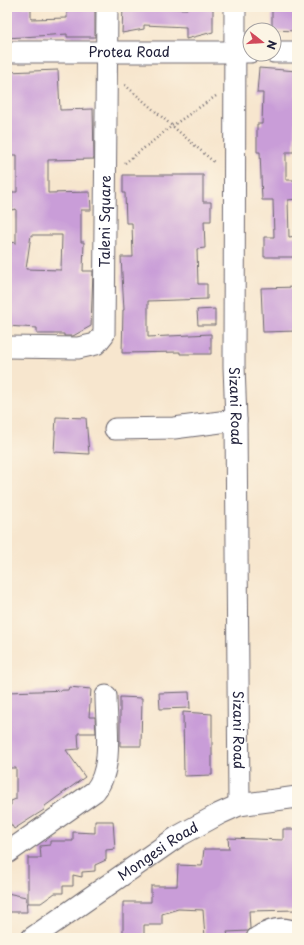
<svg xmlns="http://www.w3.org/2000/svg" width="304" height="945" font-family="'Playpen Sans',sans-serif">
	<rect width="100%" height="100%" fill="#fcf5e5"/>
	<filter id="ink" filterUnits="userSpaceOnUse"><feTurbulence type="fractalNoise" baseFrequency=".025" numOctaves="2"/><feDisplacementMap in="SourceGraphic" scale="8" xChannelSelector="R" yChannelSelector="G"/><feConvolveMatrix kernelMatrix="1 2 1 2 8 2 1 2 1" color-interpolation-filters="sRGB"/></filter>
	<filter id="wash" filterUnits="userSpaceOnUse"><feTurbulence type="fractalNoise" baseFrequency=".012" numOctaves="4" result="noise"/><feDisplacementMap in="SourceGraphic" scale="16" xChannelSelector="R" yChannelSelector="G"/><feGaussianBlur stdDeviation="0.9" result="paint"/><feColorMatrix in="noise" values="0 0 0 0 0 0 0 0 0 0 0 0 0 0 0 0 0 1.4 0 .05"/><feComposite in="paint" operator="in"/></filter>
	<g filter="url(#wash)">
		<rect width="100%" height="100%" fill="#f7e6ce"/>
		<g id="blocks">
			<path fill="#c99dd8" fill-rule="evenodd" d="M7 7H31V19L67 18V7H95V37H67V34L7 38Z
				M123 7 187 9V7H213V32L186 39V27L144 25V29L122 33Z
				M272 7H297V31L272 30Z
				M259 68 297 71 294 152H286V180H297V199L288 200 289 237 297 236V257H264V237H274L273 200H262L260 152H257V124H262L263 93H257Z
				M58 70 60 110 93 109 94 159 48 160V193L90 192 91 210H81V242H84L83 271H93L91 326 73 336H64V334H37V328L7 326V268H8L11 242 16 243V209L12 210V192H17V155H7V72ZM31 235H62L61 270 26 269Z
				M123 175H203V202H211V221H204L205 248 197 249 198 284H207V299L148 301V337L211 334V354H180V352L122 353 123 310H124L121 257H133L132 223H126L125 193H123Z
				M297 287V331L263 332 261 288Z
				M215 309V325H198L197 310Z
				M56 417 86 418 89 454 54 452Z
				M69 687 91 689 89 717H95L96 733H78L79 749 66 750 85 777 45 806 44 810 14 829 7 818V807L11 805V801L16 799V768H7V692L68 690Z
				M189 692 190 708 160 709 159 693Z
				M120 697 142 698 141 746H120Z
				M183 712 212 714V775L184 776Z
				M95 821H113L115 849 106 850V860L95 865V871L82 872V877L73 875V886H63V893H55L41 903H28V858H41L40 846 50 845V841H73V832L95 833Z
				M283 829H297V910L249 911 250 929 248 931 227 932 228 936 205 938 203 910 178 909 162 914V925H144V938H123V902H151V886H177L178 865 202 866 204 849H229L228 838 283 840Z
				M7 893 26 897 27 912H8Z"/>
		</g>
	</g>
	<g filter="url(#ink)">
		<use href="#blocks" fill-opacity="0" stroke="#6d676e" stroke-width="1"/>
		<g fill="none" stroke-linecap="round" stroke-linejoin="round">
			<defs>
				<g id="minor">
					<path id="s1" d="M235 7 234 366 236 420 239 805"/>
					<path id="s2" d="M7 52H250"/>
					<path d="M274 52H297"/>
					<path id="s3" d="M7 347 78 348 96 344 104 334 107 7"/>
					<path d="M115 429 174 428 236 420"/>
					<path d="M7 853 95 791C114 768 106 725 106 696"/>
					<path id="s4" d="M32 938 177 837 219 814 239 805 297 797"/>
					<path d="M257 938C270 929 283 926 297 933"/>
				</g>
			</defs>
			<use href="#minor" stroke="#6d676e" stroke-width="23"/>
			<path stroke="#6d676e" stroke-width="2.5" stroke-dasharray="1 3" stroke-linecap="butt" d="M125 85 215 163
				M125 163 172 126 216 96"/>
			<use href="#minor" stroke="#fff" stroke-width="21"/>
		</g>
	</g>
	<g text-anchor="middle" stroke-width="4" stroke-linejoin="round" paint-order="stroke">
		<g font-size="14" fill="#22223b" stroke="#fcf5e5">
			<text dy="5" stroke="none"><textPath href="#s2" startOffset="122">Protea Road</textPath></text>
			<text dy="5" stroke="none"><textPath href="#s3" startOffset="215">Taleni Square</textPath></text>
			<text dy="5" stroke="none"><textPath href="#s1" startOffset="399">Sizani Road</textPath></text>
			<text dy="5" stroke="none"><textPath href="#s1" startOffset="723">Sizani Road</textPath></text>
			<text dy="5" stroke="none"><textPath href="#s4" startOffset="153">Mongesi Road</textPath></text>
		</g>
	</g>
	<rect width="304" height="945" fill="none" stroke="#fcf5e5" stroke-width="24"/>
	<g transform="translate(262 42) rotate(107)"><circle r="19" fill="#fcf5e5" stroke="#a5a1a1"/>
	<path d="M0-3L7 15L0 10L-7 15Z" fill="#d1495b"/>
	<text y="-6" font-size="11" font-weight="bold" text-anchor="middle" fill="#22223b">N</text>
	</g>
</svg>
